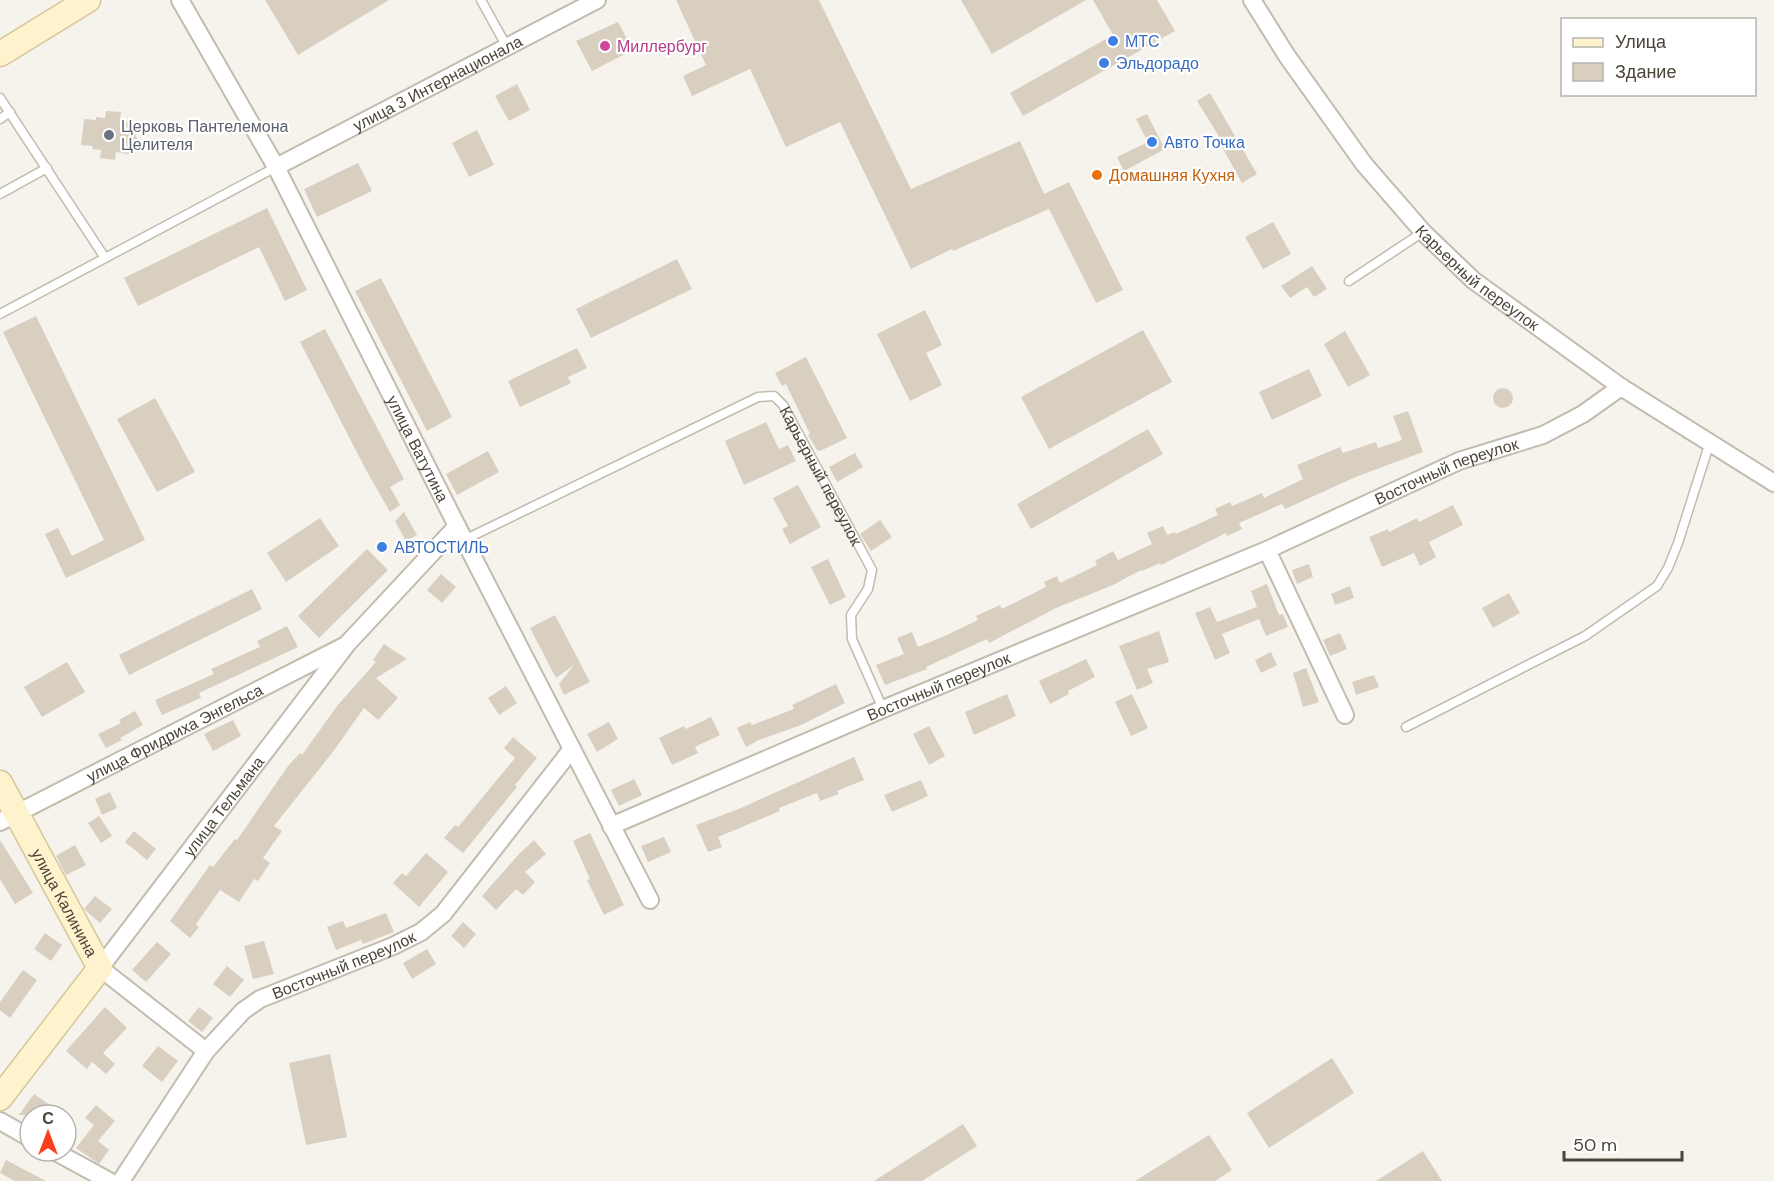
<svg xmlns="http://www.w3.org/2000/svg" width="1774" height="1181" font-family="'DM Sans',sans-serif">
	<rect width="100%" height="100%" fill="#f6f3ec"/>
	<path fill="#d8cfc1" d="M265 0H389L298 55Z
		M676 0H819L911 189 1020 141 1044 194 1069 182 1123 290 1096 303 1049 209 953 251 952 249 911 269 840 122 786 147 750 69 692 96 683 76 706 65Z
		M961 0H1086L992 54Z
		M1093 0H1157L1175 31 1023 116 1010 93 1113 35Z
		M618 22 633 50 592 71 576 41Z
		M517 84 530 110 509 121 495 96Z
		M1210 93 1257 174 1242 183 1222 147 1225 146 1197 101Z
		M106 111 121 112 120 120 139 123 135 133 137 139 135 143 134 155 116 152 115 160 100 158 101 150 92 149 93 146 81 145 84 119 96 120V117L105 118Z
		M1147 114 1165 149 1124 171 1117 157 1148 142 1136 119Z
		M477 130 494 165 469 177 452 143Z
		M358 163 372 191 317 217 304 189Z
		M267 208 307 290 285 301 259 247 138 306 124 278Z
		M1273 222 1291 254 1263 269 1245 237Z
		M677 259 692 289 591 338 576 309Z
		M1312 266 1327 289 1314 297 1307 287 1290 298 1281 286Z
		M381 278 452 417 427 431 355 291Z
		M925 310 942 345 926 353 942 385 910 401 877 334Z
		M36 316 145 540 66 578 45 534 58 528 72 556 104 540 3 332Z
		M325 329 404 479 390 487 400 505 390 512 366 470 300 342Z
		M1143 330 1172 382 1049 449 1021 397Z
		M1345 331 1370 375 1348 387 1324 344Z
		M577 348 587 368 568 377 571 383 520 407 508 381Z
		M806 357 847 438 820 451 817 450 808 435 810 434 786 384 782 386 775 373Z
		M1309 369 1322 396 1272 420 1259 392Z
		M1493 398a10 10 0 1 1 20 0a10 10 0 1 1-20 0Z
		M155 398 195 472 157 492 117 419Z
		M1408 411 1423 452 1358 476 1285 509 1282 504 1239 523 1242 529 1227 536 1226 533 1161 565 1160 563 1142 571 1141 570 1113 585 1056 608 989 643 987 639 926 667 927 669 885 685 876 665 904 654 897 638 912 632 918 647 947 635 978 620 976 616 1000 605 1002 609 1046 587 1044 582 1057 576 1060 583 1097 565 1095 561 1113 551 1118 560 1152 544 1147 533 1163 526 1167 535 1175 532 1176 534 1218 515 1215 509 1230 502 1232 506 1262 493 1264 498 1303 479 1297 465 1340 447 1343 453 1376 442 1378 448 1402 440 1393 416Z
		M766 422 779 449 788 445 796 461 744 485 725 441Z
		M1148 429 1163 454 1031 529 1017 504Z
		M488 451 499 472 457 495 446 474Z
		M855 453 863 467 837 482 829 467Z
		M798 485 821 527 790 544 782 529 788 526 773 498Z
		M1453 505 1463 525 1429 542 1436 557 1420 566 1414 553 1382 567 1369 537 1388 529 1389 532 1417 518 1419 522Z
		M404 512 417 535 406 541 395 521Z
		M320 518 339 546 286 582 267 553Z
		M880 520 892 537 871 551 860 534Z
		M367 549 388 570 319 638 298 616Z
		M828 559 846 597 830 605 811 567Z
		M1309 564 1313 577 1297 584 1292 570Z
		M441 574 456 587 442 603 427 590Z
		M1267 584 1279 615 1283 614 1288 627 1266 636 1259 619 1222 634 1230 653 1215 660 1195 613 1210 607 1217 622 1257 607 1251 591Z
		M1350 586 1354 598 1335 605 1331 594Z
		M252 589 262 609 129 675 119 655Z
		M1509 593 1520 613 1493 628 1482 608Z
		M555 615 590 682 564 695 559 684 574 665 556 678 530 628Z
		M287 626 298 647 199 693 201 698 162 715 155 700 214 674 211 669 260 647 257 641Z
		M1159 631 1169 662 1147 669 1153 683 1137 690 1119 646Z
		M1340 633 1347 649 1330 656 1323 640Z
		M384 644 407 659 376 678 398 698 378 720 364 708 332 753 274 826 282 831 263 858 270 863 258 881 254 879 239 902 220 890 196 924 199 927 190 938 170 921 210 865 213 867 235 839 237 840 288 766 300 753 302 755 337 706 376 662 373 660Z
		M1271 652 1277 665 1261 673 1255 660Z
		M1086 659 1095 677 1068 691 1069 694 1050 704 1039 681Z
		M67 662 85 692 42 717 24 687Z
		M1306 668 1319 702 1303 707 1293 673Z
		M1374 675 1379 687 1356 695 1352 682Z
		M836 684 845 703 801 725 759 740 746 747 737 728 750 722 752 725 794 709 792 705Z
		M506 686 517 703 499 715 488 698Z
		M1007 694 1016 716 974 735 965 712Z
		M1132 694 1148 728 1131 736 1115 702Z
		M135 711 143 725 120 738 122 740 106 748 98 734 121 723 119 720Z
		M711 717 720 735 695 747 698 753 672 765 659 738 684 726 686 729Z
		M233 720 241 736 213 751 204 734Z
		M609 722 618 739 597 752 587 734Z
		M929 726 945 756 929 765 913 734Z
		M513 737 537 758 515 785 517 787 463 853 444 838 455 825 458 827 515 758 504 748Z
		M854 757 864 780 837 791 839 794 820 801 817 793 779 808 780 811 718 837 722 847 708 852 696 825 741 808Z
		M634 779 642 795 619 806 611 790Z
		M921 780 928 796 892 812 884 795Z
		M110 792 117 808 102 815 95 799Z
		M99 816 112 836 101 843 88 823Z
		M134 831 156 849 147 860 125 842Z
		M590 833 624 905 604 915 587 880 590 879 573 841Z
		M664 837 671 852 648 862 641 846Z
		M0 840 33 893 15 904 0 879Z
		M534 840 546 854 525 872 535 882 523 895 516 889 496 910 482 896 519 854Z
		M75 845 86 865 66 875 56 856Z
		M426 853 448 872 419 907 393 883 402 873 406 876Z
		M95 896 112 909 100 923 84 909Z
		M386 913 394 932 363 944 361 940 336 950 327 927 343 921 346 928Z
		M463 922 476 934 464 948 451 936Z
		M45 933 62 945 51 961 34 949Z
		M264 941 274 974 253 979 244 946Z
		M157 942 171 954 146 982 132 970Z
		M427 949 436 964 412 979 403 963Z
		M227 966 244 980 230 997 213 984Z
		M23 970 37 980 10 1018 0 1010V1002Z
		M105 1007 127 1028 103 1053 115 1064 106 1074 92 1062 87 1069 66 1051Z
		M199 1007 213 1018 202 1032 188 1021Z
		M158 1046 178 1061 162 1082 142 1066Z
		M330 1054 347 1137 306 1145 289 1063Z
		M1332 1058 1354 1093 1269 1148 1247 1113Z
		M34 1094 50 1105 43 1115H19Z
		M96 1105 115 1121 98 1141 109 1150 99 1164 76 1148 94 1125 85 1118Z
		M963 1124 977 1146 922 1181H874Z
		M1209 1135 1232 1170 1215 1181H1135Z
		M1423 1151 1442 1181H1376Z
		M6 1160 46 1181H15L0 1173Z"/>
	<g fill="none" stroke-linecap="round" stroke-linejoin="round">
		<defs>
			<g id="lane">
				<path d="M481 0 507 47"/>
				<path d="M0 98 105 258"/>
				<path d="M0 119 10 112"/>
				<path d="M0 194 47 168"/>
				<path d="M1349 281 1423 232"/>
				<path d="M0 314 276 167"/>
				<path id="s1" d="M464 540 758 397 774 396 783 405 872 570 868 589 851 615 852 639 883 709"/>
				<path d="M1406 727 1585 636 1657 586 1668 568 1678 543 1710 442"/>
			</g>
			<g id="street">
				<path id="s2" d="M180 0 276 167 457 526 650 900"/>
				<path id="s3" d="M1252 0 1287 56 1364 164 1423 232 1473 280 1621 387 1774 483"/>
				<path id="s4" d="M276 167 597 0"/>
				<path d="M1267 550 1345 715"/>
				<path id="s5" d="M0 822 344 646"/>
				<path id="s6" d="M611 826 883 709 1267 550 1459 461 1543 435 1583 414 1621 387"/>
				<path id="s7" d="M206 1051 100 968 348 643 457 526"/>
				<path d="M0 1121 30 1138"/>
				<path d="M54 1151 109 1181"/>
				<path id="s8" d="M121 1181 206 1051 243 1011 260 999 393 946 421 932 443 914 572 749"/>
			</g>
			<g id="secondary">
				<path d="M0 54 88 0"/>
				<path id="s9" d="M0 783 100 968 0 1098"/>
			</g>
		</defs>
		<use href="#lane" stroke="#c2bbae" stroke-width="11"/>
		<use href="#street" stroke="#c2bbae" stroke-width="20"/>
		<use href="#secondary" stroke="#d6c79b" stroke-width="27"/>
		<use href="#lane" stroke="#fff" stroke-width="8"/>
		<use href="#street" stroke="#fff" stroke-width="16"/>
		<use href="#secondary" stroke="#fff3cd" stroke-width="24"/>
	</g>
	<g fill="#3f7fe0" stroke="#fff" stroke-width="2">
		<circle cx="1113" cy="41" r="6"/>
		<circle cx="1104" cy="63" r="6"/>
		<circle cx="1152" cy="142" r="6"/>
		<circle cx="382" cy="547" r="6"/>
	</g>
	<circle fill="#d1479c" stroke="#fff" stroke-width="2" cx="605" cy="46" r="6"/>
	<circle fill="#6b7280" stroke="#fff" stroke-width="2" cx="109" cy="135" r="6"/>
	<circle fill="#e8710a" stroke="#fff" stroke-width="2" cx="1097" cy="175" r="6"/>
	<g text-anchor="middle" stroke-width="4.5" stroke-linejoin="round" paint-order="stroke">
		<g font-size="16" fill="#366cbe" stroke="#fff" text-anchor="start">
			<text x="1125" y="47">МТС</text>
			<text x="1116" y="69">Эльдорадо</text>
			<text x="1164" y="148">Авто Точка</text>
			<text x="394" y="553">АВТОСТИЛЬ</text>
		</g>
		<g font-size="16" fill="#b23c85" stroke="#fff" text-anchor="start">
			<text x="617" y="52">Миллербург</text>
		</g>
		<g font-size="16" fill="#4b4439" stroke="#fff">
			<text dy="6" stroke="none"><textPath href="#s4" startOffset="182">улица 3 Интернационала</textPath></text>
			<text dy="6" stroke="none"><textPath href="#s3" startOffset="360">Карьерный переулок</textPath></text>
			<text dy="6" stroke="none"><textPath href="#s2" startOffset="508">улица Ватутина</textPath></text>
			<text dy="6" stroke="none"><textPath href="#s6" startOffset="908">Восточный переулок</textPath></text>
			<text dy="6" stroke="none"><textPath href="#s1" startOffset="436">Карьерный переулок</textPath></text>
			<text dy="6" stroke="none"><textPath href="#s6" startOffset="356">Восточный переулок</textPath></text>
			<text dy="6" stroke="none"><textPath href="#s5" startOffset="196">улица Фридриха Энгельса</textPath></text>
			<text dy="6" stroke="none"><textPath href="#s7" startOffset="338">улица Тельмана</textPath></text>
			<text dy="6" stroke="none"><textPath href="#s9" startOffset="136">улица Калинина</textPath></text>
			<text dy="6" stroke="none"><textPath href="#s8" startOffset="321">Восточный переулок</textPath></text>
		</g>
		<g font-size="16" fill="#5b616d" stroke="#fff" text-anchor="start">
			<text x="121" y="132">Церковь Пантелемона<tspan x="121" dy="18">Целителя</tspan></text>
		</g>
		<g font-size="16" fill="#c56008" stroke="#fff" text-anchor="start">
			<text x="1109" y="181">Домашняя Кухня</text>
		</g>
	</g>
	<rect x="1561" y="18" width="195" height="78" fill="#ffffff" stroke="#b7b4b0" stroke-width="1.5"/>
	<rect x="1573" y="38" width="30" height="9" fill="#fff3cd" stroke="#b7b4b0" stroke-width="1.5"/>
	<text x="1615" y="48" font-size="18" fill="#4b4439">Улица</text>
	<rect x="1573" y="63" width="30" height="18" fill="#d8cfc1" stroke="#b7b4b0" stroke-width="1.5"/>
	<text x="1615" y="78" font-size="18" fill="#4b4439">Здание</text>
	<g transform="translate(48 1133)"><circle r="28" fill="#ffffff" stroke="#b7b4b0" stroke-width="1.5"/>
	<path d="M0-4.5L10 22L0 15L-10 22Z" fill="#fc3f1d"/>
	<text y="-9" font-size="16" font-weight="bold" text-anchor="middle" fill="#4b4439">С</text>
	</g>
	<path d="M1564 1151v9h118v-9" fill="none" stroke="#4b4439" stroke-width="3"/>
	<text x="1573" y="1151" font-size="18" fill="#4b4439" stroke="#ffffff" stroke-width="4.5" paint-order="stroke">50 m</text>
</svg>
